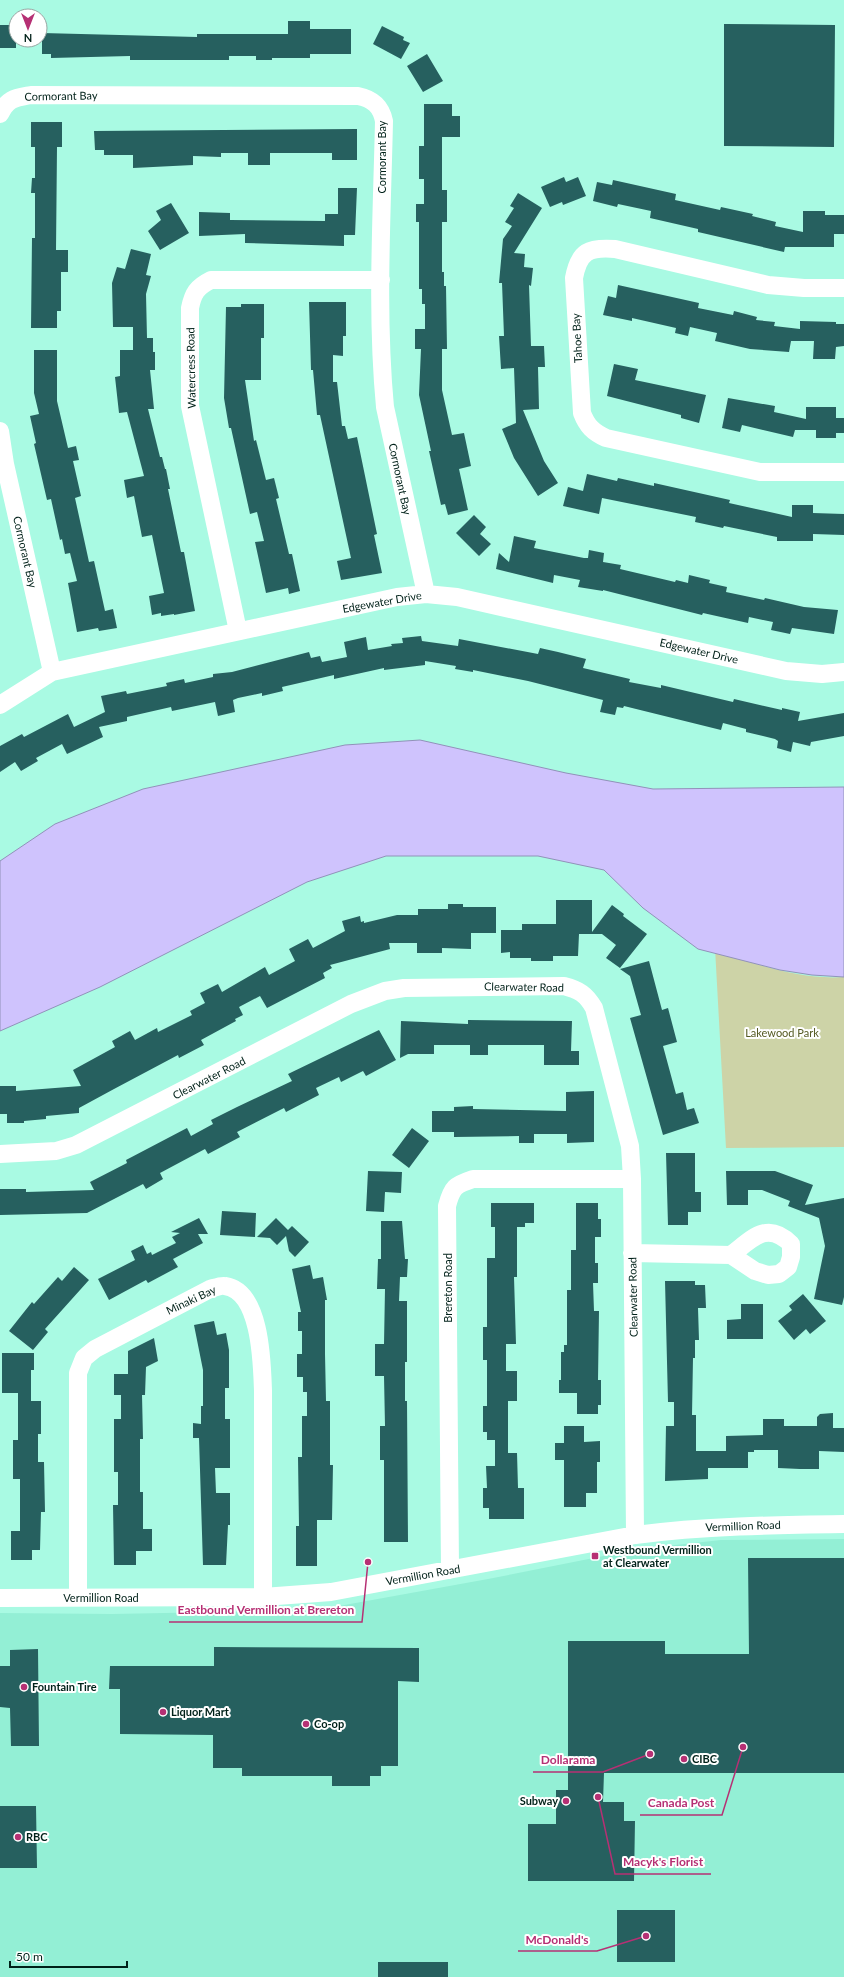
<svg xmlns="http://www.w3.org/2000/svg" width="844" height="1977" font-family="Lato,sans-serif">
	<rect width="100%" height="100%" fill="#a9fae3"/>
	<path fill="#93efd5" d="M844 1539V1977H0V1613L112 1614 317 1610 488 1579 639 1549 721 1540Z"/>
	<path fill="#cdd3a7" d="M715 948C754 965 801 980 844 977V1147L726 1148Z"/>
	<path fill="#cfc3fd" stroke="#9192b9" d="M420 740 566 773 653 789 844 787V977L812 975 780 970 698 949 643 908 604 870 538 856H386L307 882 100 987 0 1031V861L55 824 143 789 345 745Z"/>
	<path fill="#26605f" d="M288 21H310V29H351V54H310V58H272V60H256V56H229V60H130V56L51 58V54H42V33L197 37V34H288Z
		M724 24 835 25 834 147 724 146Z
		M0 25H16V48H0Z
		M382 26 404 37 403 40 410 43 401 59 373 44Z
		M427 54 443 81 423 92 407 66Z
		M424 104H452V116H460V137H442V190H447V222H442V272H444V286H446L447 349H442V390L452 435 464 433 471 466 459 469 468 510 448 515 445 504 441 505 429 451H431L419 395 421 349H415V329H425V304H422V289H419V222H416V204H424V179H419V146H424Z
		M31 122H62V147H57L56 250H68V272H61V311H57V328H31L32 238H35V193H31L32 178H35V147H31Z
		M357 129V160H332V153H270V165H248V153H221V157L193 156V165L133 168V155H104V150H95L94 131Z
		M564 177 566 182 578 177 586 196 563 205 562 202 550 207 541 187Z
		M613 180 676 194 675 200 720 210 721 207 753 214 752 216 776 222 775 226 803 232V211H825V215H844V234H834V247H785L784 252 698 232V229L650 218 651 211 618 204 617 207 593 201 597 182 612 185Z
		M338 188H357L355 235H344V246L245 243V234L199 236V212L230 213V220L325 221V214H338Z
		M518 193 542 208 514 253 525 254 524 267 533 268 531 286 529 285 531 346H544L545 367H538L539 409 523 410 544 461 558 483 538 496 514 458 502 429 516 423 514 368 501 369 499 336H504L502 283H499L503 239 512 226 505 222 514 208 510 206Z
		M171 203 189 233 160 250 148 231 161 220 156 211Z
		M131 249 151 254 146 275 151 276 146 294 147 338H153V352H155V370H150L154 409H148L160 457H162L165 469H166L170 489H168L181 552H184L195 611 174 615V614L161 616V613L152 615 149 596 164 593 152 535 142 537 134 496 127 498 124 480 144 476 127 412 119 413 115 377 120 376V350H133V327H113L112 283 117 267 125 269Z
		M618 285 699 303 698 308 733 315 734 311 757 317 756 320 775 322 774 326 800 329V321L836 322V324H844V346L836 347 835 359H813L814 341H791L789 352 750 349 715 341 717 333 690 327 688 336 675 333 676 328 632 318V321L603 315 608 296 616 298Z
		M309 302H346V336H343V356L333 355V382H337L342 426H345L348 439 357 437 377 534 374 535 382 573 341 580 337 561 351 558 320 415H317L313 370H311Z
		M241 304H264V338H261V380H245L254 441 256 440 266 480 274 478 279 498 276 499 289 554H292L300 591 289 594 288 588 266 593 255 542 264 541 257 512 250 514 231 428H229L224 398 226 307H241Z
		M34 350H57V401L68 448 76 446 79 460 73 461 81 496 75 498 89 562 94 561 105 611 113 609 117 628 99 631 98 628 77 632 68 583 77 581 70 553 65 554 62 539 60 540 51 499 47 500 34 444 36 443 30 416 39 414 34 393Z
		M614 364 638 369 635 380 706 395 699 423 681 418V415L607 396Z
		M728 398 775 406 774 412 806 419V407H836V418H844V433H836V438H816V430H795L793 437 742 425 740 432 722 428Z
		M587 474 617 481 618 478 654 486V483L730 500 729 503 792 517V505H813V513L844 514V535L813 534V541H777V537L724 526 723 528 695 522 696 517 602 498 599 514 563 506 568 487 583 491Z
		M474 515 486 527 480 534 491 544 479 556 456 533Z
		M514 536 536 541 534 548 584 558H588L589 550 604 553 603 562 621 565 620 569 675 582 676 580 688 583 689 575 710 580 709 583 727 587 726 592 764 600 765 598 804 607 838 610 834 634 792 628 790 634 771 630 773 622 749 617 748 623 703 613 702 615 603 590V591L578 587 580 580 554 575 553 583 496 569 499 553 509 562Z
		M421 636 422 641 458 646 459 639 538 654 540 648 558 652 586 659 583 668 630 679 629 682 661 688V685L733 702 734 699 782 710V708L800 712 798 721 844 713V736L811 742 810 746 793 742 791 752 777 748 778 741 775 739 746 732V729L723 723 721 730 624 706 623 708 617 707 615 715 600 712 603 700 528 681 473 670V672L455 669 456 666 425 661V665L384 670V668L334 679V675L282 687 283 691 262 696V693L238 698 233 700 235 712 218 716 215 702 172 711 171 707 127 717V721L99 727 103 737 67 754 62 744 36 758 38 761 21 771 15 762 0 772V746L22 734 24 737 68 714 74 727 105 712 101 696 126 691 127 694 167 686 166 683 184 679 185 683 213 677V674L232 672 309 652 311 658 320 656 322 662 347 657 344 642 366 637 368 650 392 646 391 644 403 643 402 638Z
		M556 900H592V932L612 905 624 914 623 916 647 934 620 968 606 958 616 945 602 934H579L578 956H553V961H531V958H510V952L501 953V930H522V924H556Z
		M448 904H463V907H496V933H471V949L442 948V953H417V943H389L390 949 330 965 332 968 323 973 325 978 267 1008 260 996 239 1007 243 1015 235 1019 236 1021 201 1040 204 1045 179 1058 178 1055 114 1089 79 1108V1113L46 1116V1119L24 1121V1123H7V1114H0V1086H16V1091L81 1086 73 1070 115 1047 112 1041 130 1031 135 1040 157 1028 158 1032 192 1015 190 1011 205 1003 200 993 218 984 222 992 265 967 269 975 295 961 289 949 308 939 313 948 345 931 342 921 360 916 361 922 364 921V923L397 915H418V909H448Z
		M649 961 662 1010 668 1008 677 1042 663 1046 676 1094 683 1092 687 1110 694 1108 699 1123 663 1135 630 1018 641 1015 630 976 620 969Z
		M468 1020 572 1021 571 1051H579V1065H544V1045H488V1055H470V1045H434V1054H408L400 1058 401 1021 468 1024Z
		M379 1030 396 1060 366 1076 363 1071 341 1082 339 1077 316 1088 319 1095 286 1112 284 1108 237 1132 240 1137 208 1154 205 1149 160 1173 163 1179 146 1189 143 1184 87 1213 0 1215V1189H26V1192L94 1190 90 1182 127 1163 126 1160 187 1128 191 1136 213 1124 211 1120 237 1107 292 1081 288 1074Z
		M594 1091V1142L567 1143V1134H534V1143H519V1136L454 1137V1132H432V1111H454V1107L473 1106V1109L566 1111V1092Z
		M412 1128 429 1141 409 1168 392 1155Z
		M666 1153H695V1192H701V1212H688V1225H668Z
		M368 1171 402 1172 401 1193 385 1192 384 1212 366 1211Z
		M726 1171H775L813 1185 805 1205 844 1198V1297L842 1305 814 1299 825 1246 819 1218 788 1206 790 1201 762 1190H748V1205H727Z
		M491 1203H534V1223H525V1227H517V1277H514L516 1344H506V1371H517V1401H508V1453H517L518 1488H524V1519H489V1508H483V1488H487L486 1466H495V1440H487V1432H483V1406H487V1360H483V1327H487V1258H495V1227H491Z
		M576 1203H598V1219H601V1237H595V1263H598V1283H593L594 1311H599L598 1380H601V1405H598V1414H577V1393H559V1380H561V1352H564V1345H567V1290H571V1250H576Z
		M222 1211 256 1213 255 1237 220 1235Z
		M199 1218 208 1234H198L203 1243 173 1259 178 1267 148 1283 146 1280 109 1300 98 1279 135 1260 131 1251 143 1245 147 1254 151 1252 152 1255 176 1243 172 1237 180 1233 171 1232Z
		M276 1218 288 1230 292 1226 309 1242 295 1257 289 1251 286 1236 277 1245 270 1238 257 1237Z
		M381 1221H402L405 1259H408L407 1277H400L399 1301H407V1362H405V1401H407L408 1542H384V1460H380V1426H385L384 1376H375V1344H384L385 1289H377L378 1259H381Z
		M310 1265 313 1279 323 1277 327 1300H325V1354L326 1401H330V1465H333L332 1520H317V1566H296V1526H299L298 1457H302V1416H307V1392H303V1377H297V1354H302V1331H298V1312H301L292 1269Z
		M74 1267 89 1280 45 1329 48 1332 33 1350 9 1331 32 1302 34 1304 58 1277 62 1281Z
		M665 1281H695V1285H705L706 1308H698L699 1340H695V1358H693L692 1415H696V1451H726V1436L763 1435V1419H784V1426H817V1417L820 1414 833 1413V1428H844V1452L819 1451V1469H800L778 1468V1450H754V1452H748V1468H708V1479L665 1481 666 1426H674V1402H668Z
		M803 1294 826 1321 810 1334 806 1329 794 1340 778 1321 792 1310 789 1306Z
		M741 1304H763V1339H727V1320L741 1319Z
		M214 1321 217 1335 226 1333 229 1350V1388H225V1419H230V1468H215L216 1493H230V1525H228L226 1565H203L199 1438H193V1423L201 1424V1406H203V1370L194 1325Z
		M154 1338 158 1361 146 1367 145 1395H142L143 1439H140V1492H143V1529H152V1551H136V1565H114L113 1505H118V1472H114V1419H121V1395H114V1374H128V1351Z
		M2 1353H34V1370H31V1401H41V1434H38V1462H44L45 1512H41L40 1550H32V1560H11V1531H20V1479H13V1440H18V1393H2Z
		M564 1426H584V1442L600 1441V1462H597V1493H586V1507H564V1460H555V1443H564Z
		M748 1558H844V1773H604L603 1802H624V1821H635L634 1881H528V1824H556V1790H568V1641H665V1654H749Z
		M214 1647 419 1648V1682L398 1681V1766H381V1776H370V1786H332V1776H242V1768H213V1735L120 1734V1689H109L110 1666H214Z
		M38 1649 39 1746H11L10 1708 0 1707V1666H10V1650Z
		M0 1806H36L37 1868H0Z
		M617 1910H675V1962H617Z
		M378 1962H448V1977H378Z"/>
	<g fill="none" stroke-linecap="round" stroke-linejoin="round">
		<path stroke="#fff" stroke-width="18" d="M0 114C8 98 15 98 31 95L358 96C373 99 381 106 384 121 382 216 376 312 385 407L426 594
			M844 288H804L768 285 615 249C589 247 579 251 574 278L582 413C587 426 593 432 606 438L760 472H844
			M0 431 5 464 52 672
			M238 631 190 406V308C193 293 197 287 211 280H381
			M0 705 52 672 397 597 426 594 457 597 786 671 822 674 844 672
			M0 1154 56 1151 76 1145 351 1004 385 991 404 988 564 986C579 990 586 994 594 1008L630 1146 632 1179 635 1535
			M632 1253 731 1255 755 1271 768 1275 779 1274 788 1267 791 1257V1244C767 1220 752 1239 731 1255
			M450 1570 447 1206C452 1187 455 1185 473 1179H632
			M0 1598 263 1597 331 1592 635 1535C704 1526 774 1525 844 1524
			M78 1598V1373L84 1358 95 1349 210 1289C214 1288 221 1285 225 1286 261 1291 262 1363 263 1391V1597"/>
	</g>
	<g fill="#b63074" stroke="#fff" stroke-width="1.5">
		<rect x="591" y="1552" width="8" height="8" rx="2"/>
		<circle cx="24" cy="1687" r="4"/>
		<circle cx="163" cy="1712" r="4"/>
		<circle cx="306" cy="1724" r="4"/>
		<circle cx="684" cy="1759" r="4"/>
		<circle cx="566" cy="1801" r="4"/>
		<circle cx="18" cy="1837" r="4"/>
	</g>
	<g text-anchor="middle" stroke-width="4" stroke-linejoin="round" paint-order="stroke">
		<g font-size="11" fill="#002119" stroke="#fff">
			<text transform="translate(61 96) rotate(-1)" y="4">Cormorant Bay</text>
			<text transform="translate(382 157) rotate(-90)" y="4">Cormorant Bay</text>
			<text transform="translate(577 338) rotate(-93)" y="4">Tahoe Bay</text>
			<text transform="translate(191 368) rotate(-91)" y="4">Watercress Road</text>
			<text transform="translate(400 479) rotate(78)" y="4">Cormorant Bay</text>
			<text transform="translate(25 552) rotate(77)" y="4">Cormorant Bay</text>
			<text transform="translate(382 602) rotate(-10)" y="4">Edgewater Drive</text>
			<text transform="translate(699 651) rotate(13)" y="4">Edgewater Drive</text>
			<text transform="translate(524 987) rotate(1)" y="4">Clearwater Road</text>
			<text transform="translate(209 1078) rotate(-27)" y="4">Clearwater Road</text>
			<text transform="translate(448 1288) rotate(-90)" y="4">Brereton Road</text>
			<text transform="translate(633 1297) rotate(-91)" y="4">Clearwater Road</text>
			<text transform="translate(191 1300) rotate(-25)" y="4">Minaki Bay</text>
			<text transform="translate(743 1526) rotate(-2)" y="4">Vermillion Road</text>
			<text transform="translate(423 1575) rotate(-10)" y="4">Vermillion Road</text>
			<text x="101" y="1602">Vermillion Road</text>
		</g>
		<g font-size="11" fill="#555a23" stroke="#fff">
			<text x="782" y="1037">Lakewood Park</text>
		</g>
		<g font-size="11" font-weight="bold" fill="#002119" stroke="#fff" text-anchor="start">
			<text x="603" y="1554">Westbound Vermillion<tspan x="603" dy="13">at Clearwater</tspan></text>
			<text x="32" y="1691">Fountain Tire</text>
			<text x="171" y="1716">Liquor Mart</text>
			<text x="314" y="1728">Co-op</text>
			<text x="692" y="1763">CIBC</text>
			<text x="558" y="1805" text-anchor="end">Subway</text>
			<text x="26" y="1841">RBC</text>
		</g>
	</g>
	<path fill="none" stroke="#b63074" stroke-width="1.5" d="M368 1562L362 1622H169M650 1754L603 1772H533M743 1747L722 1815H640M598 1797L615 1874H711M646 1936L597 1951H518"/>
	<g fill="#b63074" stroke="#fff" stroke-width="1.5">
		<circle cx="368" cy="1562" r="4"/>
		<circle cx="650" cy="1754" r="4"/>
		<circle cx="743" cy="1747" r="4"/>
		<circle cx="598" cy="1797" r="4"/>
		<circle cx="646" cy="1936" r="4"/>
	</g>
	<g font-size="12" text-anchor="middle" font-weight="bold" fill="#b63074" stroke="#fff" stroke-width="4" stroke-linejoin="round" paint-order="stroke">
		<text x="266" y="1614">Eastbound Vermillion at Brereton</text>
		<text x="568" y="1764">Dollarama</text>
		<text x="681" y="1807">Canada Post</text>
		<text x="663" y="1866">Macyk's Florist</text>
		<text x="557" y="1944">McDonald's</text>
	</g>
	<g transform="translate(28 28) rotate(180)"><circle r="19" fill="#ffffff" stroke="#99a6a3"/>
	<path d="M0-3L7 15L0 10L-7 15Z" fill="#b63074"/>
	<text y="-6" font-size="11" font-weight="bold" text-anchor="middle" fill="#002119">N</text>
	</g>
	<path d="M10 1961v6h117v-6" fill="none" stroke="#002119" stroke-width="2"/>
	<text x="16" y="1961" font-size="12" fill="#002119" stroke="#ffffff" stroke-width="3" paint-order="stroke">50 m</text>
</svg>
